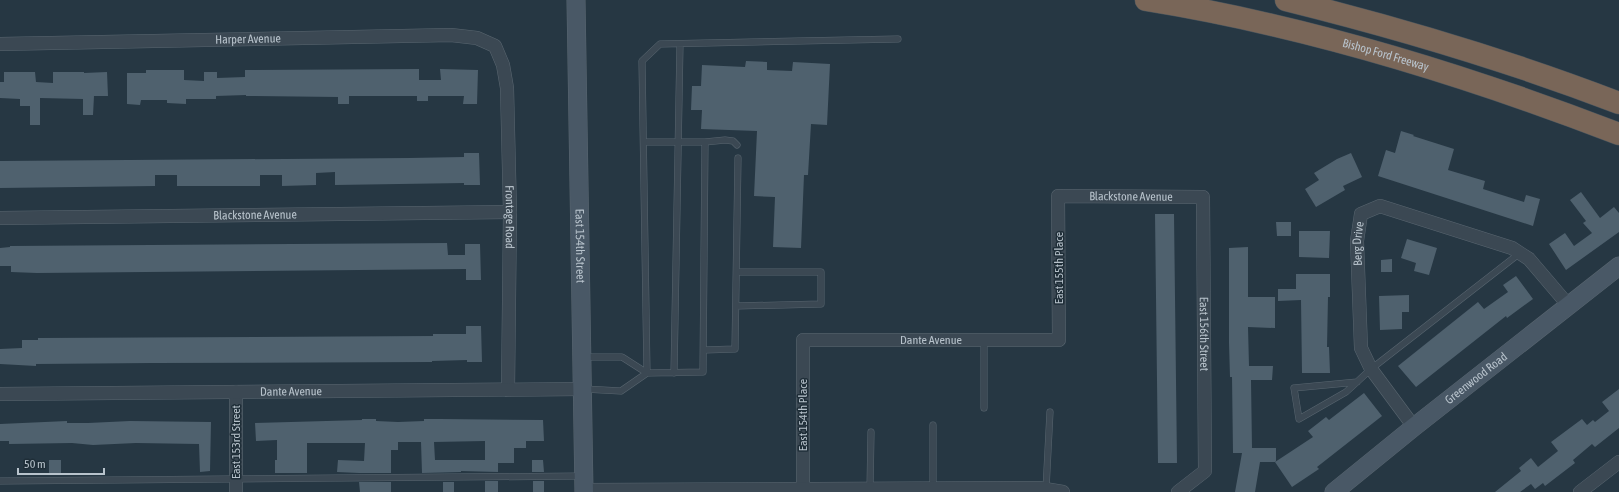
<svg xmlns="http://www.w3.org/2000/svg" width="1619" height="492" font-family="'Asap Condensed',sans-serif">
	<rect width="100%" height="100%" fill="#263743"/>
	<path fill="#4f616e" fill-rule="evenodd" d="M746 61 767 62V70L792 71 793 62 830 64 827 125 811 124 808 175H804L801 248 773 247 775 197 754 196 757 131 701 129 702 110H691L692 86H701L702 65 745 67Z
		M419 69V80H441L440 69 478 70 477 104H463L464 96H428V101H417V96H349V104H338V97L246 96V95L216 96V99H186V104L167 103V100H141L140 105 127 104V73H146V70H184V80L204 81V72H217V78L245 77V70Z
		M4 72H35L36 82 53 83V72H84V73L107 72 108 96H94L93 115H83V99L40 98V125H30V106H20V99L0 98V82H4Z
		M1401 131 1414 135 1413 136 1454 149 1448 170 1485 181 1483 189 1524 202 1526 195 1540 199 1533 226 1378 176 1386 150 1395 153Z
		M464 153H479L480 185H464V183L335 185V172L316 173V185L282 186V175H260V186H177V175H155V186L0 188V161L409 158 464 157Z
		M1351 153 1362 177 1343 186 1345 190 1316 207 1305 189 1319 180 1314 173 1337 159Z
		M1581 192 1600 218 1614 207 1619 213V232L1566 270 1549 244 1565 233 1574 246 1592 233 1583 223 1586 221 1570 200Z
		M1155 214H1174L1177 463H1158Z
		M1276 222H1291V236H1277Z
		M1299 231H1330L1329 258 1299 257Z
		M1407 239 1437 248 1429 275 1414 271 1416 263 1401 258Z
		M447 243 448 255H465V244H480L481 280H466V269L37 273 11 272V266H0V248L10 247V246Z
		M1248 247V297H1275V328L1248 327 1249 366H1273L1272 380H1251L1252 448H1276V462H1260L1255 492H1235L1242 453H1233L1232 377H1230L1229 343V248Z
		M1392 259V272H1381V260Z
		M1296 274H1330V297H1328L1327 347H1329L1330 373H1302L1301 300 1278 301V289H1296Z
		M1516 276 1533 299 1507 318 1506 316 1416 387 1398 366 1478 302 1484 309 1508 292 1503 285Z
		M1409 295V312H1402V329L1380 330 1379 296Z
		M466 326H481L482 362H467V360L432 361V362L152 363 36 364V366L0 364V349L22 348V340H38V338L433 336V334H466Z
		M1619 389V428L1595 447 1592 444 1573 460 1575 463 1545 486 1543 483 1535 489 1531 484 1520 492H1495L1521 471 1519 468 1531 458 1538 467 1558 451 1551 442 1582 419 1587 425 1593 420 1595 422 1609 411 1602 402Z
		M1364 393 1382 416 1317 467 1319 469 1292 487 1275 462 1313 437 1308 431 1326 417 1329 420Z
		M362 419H376V421L398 422 424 421V419H440L543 420 544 441H526V448H514V463H498V472L461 471V472L422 473 421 442H398V450H391V473H359L337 472 338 460 364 461 365 443H307V473H275V460H277V440L256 441 255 423 362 420ZM485 441V460H435L434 442Z
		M67 421V423H88L130 421 211 422 210 471 200 472 199 444 136 443 93 445 72 443 9 444V441H0V424Z
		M49 460H61V474H49Z
		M532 460H543L544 472H532Z
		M485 481H498V492H485Z
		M533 481H544V492H533Z
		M359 482H391V492H360Z
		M443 482H454V492H443Z"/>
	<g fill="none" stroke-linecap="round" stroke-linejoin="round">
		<defs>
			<path id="lane" d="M644 142H705L725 140 733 141 737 145
				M736 306 821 304V272H737
				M704 350 735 349 738 158
				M584 357H622L647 373 703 372 705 142
				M647 373 642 61 660 44 898 39
				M674 373 680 44
				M1357 382 1294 388 1299 419 1346 392 1371 369 1520 253
				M584 389 621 391 647 373
				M984 408V340
				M933 425V489
				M0 481 582 476
				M870 489 871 432
				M1046 489 1050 412"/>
			<g id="street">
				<path id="s1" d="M0 44 451 35 477 38 495 46 503 65 507 88 510 212 508 390"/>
				<path id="s2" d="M0 218 510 212"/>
				<path d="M236 392V492"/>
				<path id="s3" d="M0 394 582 389"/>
				<path id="s4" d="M1414 427 1371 369 1361 348 1357 241 1361 214 1380 206 1512 248 1529 259 1569 306"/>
				<path id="s5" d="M803 489V340H1059L1058 196 1203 197 1205 471 1178 492"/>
				<path d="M584 490 1039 488 1063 492"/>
				<path d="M1580 492 1619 462"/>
			</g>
			<g id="secondary">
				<path id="s6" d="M576 0 584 492"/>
				<path id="s7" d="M1334 492 1414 427 1619 266"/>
			</g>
			<g id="highway">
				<path id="s8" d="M1146 0C1308 26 1466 75 1619 134"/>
				<path d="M1286 0C1399 28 1510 61 1619 103"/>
			</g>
		</defs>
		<use href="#lane" stroke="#596670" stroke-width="7"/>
		<use href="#street" stroke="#596670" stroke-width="14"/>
		<use href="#secondary" stroke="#596670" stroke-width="19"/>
		<use href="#highway" stroke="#45535d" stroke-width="23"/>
		<use href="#lane" stroke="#3b4853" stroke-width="6"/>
		<use href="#street" stroke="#3b4853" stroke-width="13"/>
		<use href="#secondary" stroke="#495866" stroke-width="18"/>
		<use href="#highway" stroke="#796658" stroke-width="22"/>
	</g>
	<g text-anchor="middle" stroke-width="3" stroke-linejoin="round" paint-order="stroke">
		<g font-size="12" fill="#b8c3cc" stroke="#1f2e38">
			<text dy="4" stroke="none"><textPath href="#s1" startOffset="248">Harper Avenue</textPath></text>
			<text dy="4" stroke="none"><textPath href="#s8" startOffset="246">Bishop Ford Freeway</textPath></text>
			<text dy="4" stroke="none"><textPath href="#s5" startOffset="622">Blackstone Avenue</textPath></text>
			<text dy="4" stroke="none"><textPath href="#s2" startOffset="255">Blackstone Avenue</textPath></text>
			<text dy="4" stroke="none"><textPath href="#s1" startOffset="670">Frontage Road</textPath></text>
			<text dy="4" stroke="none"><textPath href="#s4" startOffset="200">Berg Drive</textPath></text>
			<text dy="4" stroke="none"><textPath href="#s6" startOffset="246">East 154th Street</textPath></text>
			<text transform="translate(1059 268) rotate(-90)" y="4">East 155th Place</text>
			<text dy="4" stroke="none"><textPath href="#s5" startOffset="831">East 156th Street</textPath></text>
			<text dy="4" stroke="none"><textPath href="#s5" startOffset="277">Dante Avenue</textPath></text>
			<text dy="4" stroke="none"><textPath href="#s7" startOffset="182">Greenwood Road</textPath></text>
			<text dy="4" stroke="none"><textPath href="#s3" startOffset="291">Dante Avenue</textPath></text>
			<text transform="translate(803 415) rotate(-90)" y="4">East 154th Place</text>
			<text transform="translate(236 442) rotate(-90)" y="4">East 153rd Street</text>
		</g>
	</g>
	<path d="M18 468v6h86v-6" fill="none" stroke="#b8c3cc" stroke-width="2"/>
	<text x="24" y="468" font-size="12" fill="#b8c3cc" stroke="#1f2e38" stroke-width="3" paint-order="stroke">50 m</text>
</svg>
